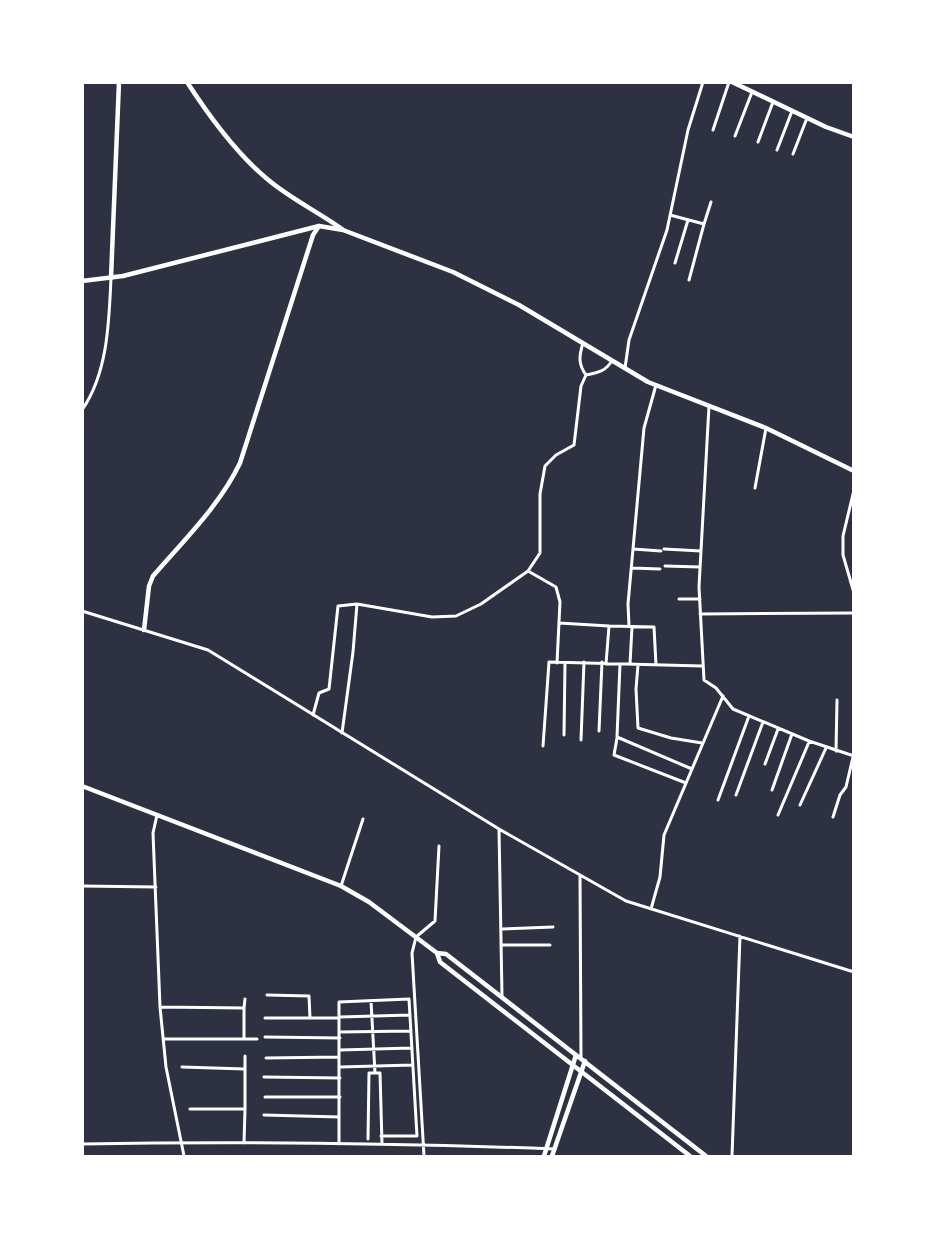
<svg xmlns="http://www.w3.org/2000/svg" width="936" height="1239" font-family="'Titillium Web',sans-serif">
	<rect width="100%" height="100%" fill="#2d3142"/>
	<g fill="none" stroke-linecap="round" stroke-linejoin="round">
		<path stroke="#fff" stroke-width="3" d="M713 130 729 82
			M735 136 752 92
			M758 142 773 102
			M777 150 792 111
			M793 154 807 118
			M670 215 704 224 711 202
			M675 263 688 220
			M689 280 704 224
			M583 343C579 356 578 364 586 375
			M625 368 629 340 667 230 688 130 703 82
			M709 406 699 587 704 680 716 688 733 709 809 741 854 756
			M82 410C108 373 109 321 111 278
			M755 488 766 428
			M854 490 843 536V555L854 593
			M633 549 661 551
			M664 549 701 551
			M665 566 700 567
			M632 568 660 569
			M528 571 556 587 560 602 557 663
			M679 599H700
			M357 604 432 617 456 616 481 604 528 571 540 553V494L545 466 556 455 574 445 581 386 586 375C597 373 607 371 612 360
			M82 611 208 650 499 829 626 901 854 972
			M700 614 854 613
			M559 623 609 626 606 664
			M609 626 654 627 656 665
			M629 626 628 604 644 428 656 385
			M620 664 617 737 692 769
			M630 664 632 627
			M638 665 636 689 638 728 671 738 702 743
			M313 715 319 693 329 689 338 606 357 604 353 652 342 733
			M599 731 602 662
			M564 735 565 663
			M617 738 614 755 686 783
			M581 740 584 662
			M543 746 549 662 702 666
			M836 751 837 700
			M765 764 778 729
			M772 790 792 734
			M736 795 763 722
			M718 800 749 716
			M800 805 826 748
			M157 815 153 833 160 1007 166 1067 184 1156
			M778 815 809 742
			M833 817 840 795 846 787 853 757
			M499 829 502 996
			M580 875 581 1058
			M82 886 156 887
			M341 886 363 819
			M651 909 660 877 664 835 723 696
			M502 929 553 927
			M502 945H550
			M267 995 309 996 310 1018H339
			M371 1001 375 1073
			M160 1007 244 1008 245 999
			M244 1008V1039H257
			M340 1017 410 1015
			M265 1018H310
			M340 1032 411 1031
			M265 1037 340 1038
			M164 1039H244
			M340 1050 412 1048
			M266 1058 339 1057
			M182 1067 245 1069
			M340 1067 413 1065
			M264 1077 340 1078
			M265 1097H340
			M190 1109H245V1056
			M264 1115 339 1117
			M368 1139 369 1073H380L382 1144
			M244 1143 245 1109
			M82 1144C240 1141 397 1143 555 1149
			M339 1144V1002L409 999 417 1136H381
			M424 1156 412 953 416 937 435 921 439 846
			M732 1156 740 936"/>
		<path stroke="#fff" stroke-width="4.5" d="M187 82C209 116 235 152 266 178 289 198 317 211 342 229
			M732 82 826 127 854 137
			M111 278 119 82
			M144 630 149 586 153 576C184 540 220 505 240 463L313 235 319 226
			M82 786 341 886 369 902 437 953 440 962 690 1156
			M437 953 446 954 706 1156
			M544 1156 576 1055
			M552 1156 585 1061"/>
		<path stroke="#fff" stroke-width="4.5" d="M82 281 123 276 319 226 343 230 453 272 519 305 648 382 766 428 854 471"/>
	</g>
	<rect width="936" height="1239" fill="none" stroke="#ffffff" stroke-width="168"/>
</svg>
